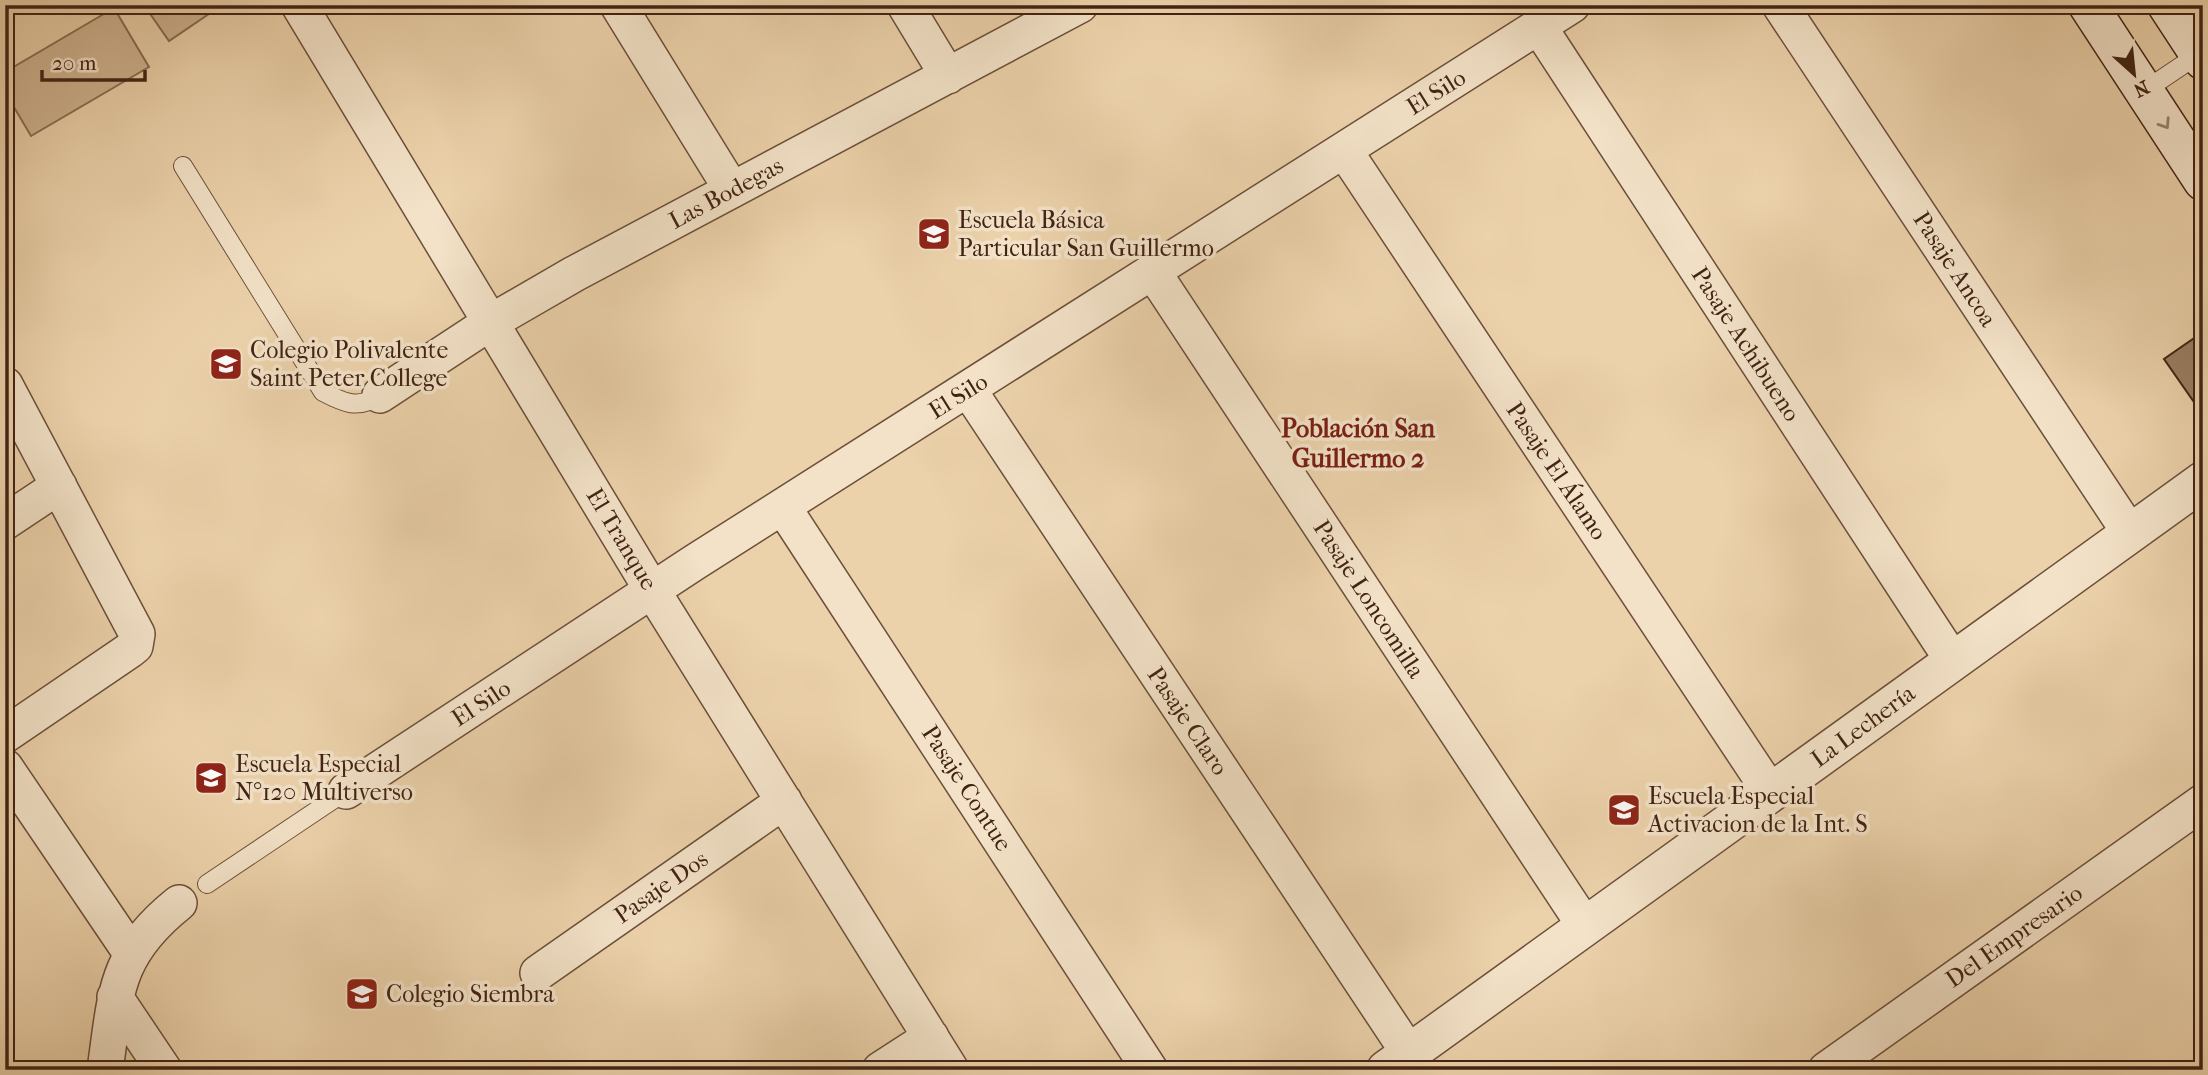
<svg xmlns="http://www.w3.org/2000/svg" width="2208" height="1075" font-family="'IM FELL French Canon',serif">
	<rect width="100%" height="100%" fill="#ecd2ab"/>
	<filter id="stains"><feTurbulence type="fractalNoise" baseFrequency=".00286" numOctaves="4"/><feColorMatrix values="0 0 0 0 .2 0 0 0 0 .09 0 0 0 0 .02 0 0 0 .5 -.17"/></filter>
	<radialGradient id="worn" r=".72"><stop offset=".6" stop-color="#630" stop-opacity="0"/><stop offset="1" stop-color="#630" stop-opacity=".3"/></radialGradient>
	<path fill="#cfb491" stroke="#886c52" stroke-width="2" d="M144 5H222L169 41Z
		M114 8 149 67 31 136 5 92V72Z"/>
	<path fill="#9a7e63" stroke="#412314" stroke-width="2" d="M2203 332V415L2164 359Z"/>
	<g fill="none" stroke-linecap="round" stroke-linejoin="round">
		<defs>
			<path id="service" d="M2144 91 2202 52
				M183 166 323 392C344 403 358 410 380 395
				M207 884 346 791"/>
			<path id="minor" d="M299 5 652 590 951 1070
				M618 5 732 190
				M905 5 948 76
				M1780 5 2130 533
				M1539 27 1953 661
				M1344 150 1771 793
				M1153 272 1585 926
				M5 385 137 634 135 646 130 650 5 735
				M968 389 1409 1053
				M380 395 491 322 574 274 1080 5
				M783 507 1150 1070
				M5 522 59 486
				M5 767 131 953
				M346 791 695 562 1572 5
				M538 973 784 801
				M115 997 164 1070
				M105 1070C116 993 114 955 179 903
				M880 1070 931 1037
				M1826 1070 2203 802"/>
			<path id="tertiary" d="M1386 1070 2203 481"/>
			<path id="secondary" d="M2088 5 2203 181
				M2167 5 2203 60"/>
		</defs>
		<use href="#service" stroke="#6c4f3a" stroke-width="20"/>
		<use href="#minor" stroke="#6c4f3a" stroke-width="38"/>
		<use href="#tertiary" stroke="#6c4f3a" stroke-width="41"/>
		<use href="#secondary" stroke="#412314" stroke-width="41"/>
		<use href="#service" stroke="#f3e2c8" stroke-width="18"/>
		<use href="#minor" stroke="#f3e2c8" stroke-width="35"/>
		<use href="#tertiary" stroke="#f3e2c8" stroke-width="38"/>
		<use href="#secondary" stroke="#f3e2c8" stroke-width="38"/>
	</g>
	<defs><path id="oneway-chevron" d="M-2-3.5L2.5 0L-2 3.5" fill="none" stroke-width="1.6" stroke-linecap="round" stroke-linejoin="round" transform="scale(1.75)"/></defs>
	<use stroke="#9a826e" href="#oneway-chevron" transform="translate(2165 124) rotate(57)"/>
	<defs>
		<symbol id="school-square" viewBox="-11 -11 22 22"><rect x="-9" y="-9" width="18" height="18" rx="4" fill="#8f2418" stroke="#f3e2c8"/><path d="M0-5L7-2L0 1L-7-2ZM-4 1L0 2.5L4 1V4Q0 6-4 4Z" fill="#fff"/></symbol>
	</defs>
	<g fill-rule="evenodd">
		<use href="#school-square" x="915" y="215" width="38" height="38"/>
		<use href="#school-square" x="207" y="345" width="38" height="38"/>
		<use href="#school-square" x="192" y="759" width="38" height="38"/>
		<use href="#school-square" x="1605" y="791" width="38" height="38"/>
		<use href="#school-square" x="343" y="975" width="38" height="38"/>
	</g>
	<g text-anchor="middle" stroke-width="7" stroke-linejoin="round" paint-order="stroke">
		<g font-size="24" fill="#412314" stroke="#f3e2c8">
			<text transform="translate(1436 92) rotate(-32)" y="8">El Silo</text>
			<text transform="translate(726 193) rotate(-28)" y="8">Las Bodegas</text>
			<text transform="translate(1955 269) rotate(57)" y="8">Pasaje Ancoa</text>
			<text transform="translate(1746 344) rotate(57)" y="8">Pasaje Achibueno</text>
			<text transform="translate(958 396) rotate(-32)" y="8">El Silo</text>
			<text transform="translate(1557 471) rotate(56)" y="8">Pasaje El Álamo</text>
			<text transform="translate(622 539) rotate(59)" y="8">El Tranque</text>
			<text transform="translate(1369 599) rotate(57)" y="8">Pasaje Loncomilla</text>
			<text transform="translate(481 703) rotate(-33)" y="8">El Silo</text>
			<text transform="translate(1188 721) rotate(56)" y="8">Pasaje Claro</text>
			<text transform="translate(1863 726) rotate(-36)" y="8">La Lechería</text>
			<text transform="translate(967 788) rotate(57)" y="8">Pasaje Contue</text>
			<text transform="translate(661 887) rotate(-35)" y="8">Pasaje Dos</text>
			<text transform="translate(2014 936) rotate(-35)" y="8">Del Empresario</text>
		</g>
		<g font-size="24" fill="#412314" stroke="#f3e2c8" text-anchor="start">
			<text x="958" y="228">Escuela Básica<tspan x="958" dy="28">Particular San Guillermo</tspan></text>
			<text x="250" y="358">Colegio Polivalente<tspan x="250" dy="28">Saint Peter College</tspan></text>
			<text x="235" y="772">Escuela Especial<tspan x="235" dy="28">N°120 Multiverso</tspan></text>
			<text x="1648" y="804">Escuela Especial<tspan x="1648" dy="28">Activacion de la Int. S</tspan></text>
			<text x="386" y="1002">Colegio Siembra</text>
		</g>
		<g font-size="26" font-weight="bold" fill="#7a1f14" stroke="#f3e2c8">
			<text x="1358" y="437">Población San<tspan x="1358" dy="30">Guillermo 2</tspan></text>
		</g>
	</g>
	<rect width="2208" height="1075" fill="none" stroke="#ecd2ab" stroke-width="28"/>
	<rect x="7" y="7" width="2194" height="1061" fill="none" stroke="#412314" stroke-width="3.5"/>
	<rect x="14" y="14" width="2180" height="1047" fill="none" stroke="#412314" stroke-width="2"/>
	<g transform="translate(2134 74) rotate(153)" stroke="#f3e2c8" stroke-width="5" paint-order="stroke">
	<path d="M0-5L12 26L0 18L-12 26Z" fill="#412314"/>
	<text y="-10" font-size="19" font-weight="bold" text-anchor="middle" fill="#412314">N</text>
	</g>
	<path d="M42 70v10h103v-10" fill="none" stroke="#412314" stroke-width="3.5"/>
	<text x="52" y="70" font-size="21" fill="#412314" stroke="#f3e2c8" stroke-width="5" paint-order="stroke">20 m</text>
	<rect width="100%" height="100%" filter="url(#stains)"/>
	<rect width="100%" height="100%" fill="url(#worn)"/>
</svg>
